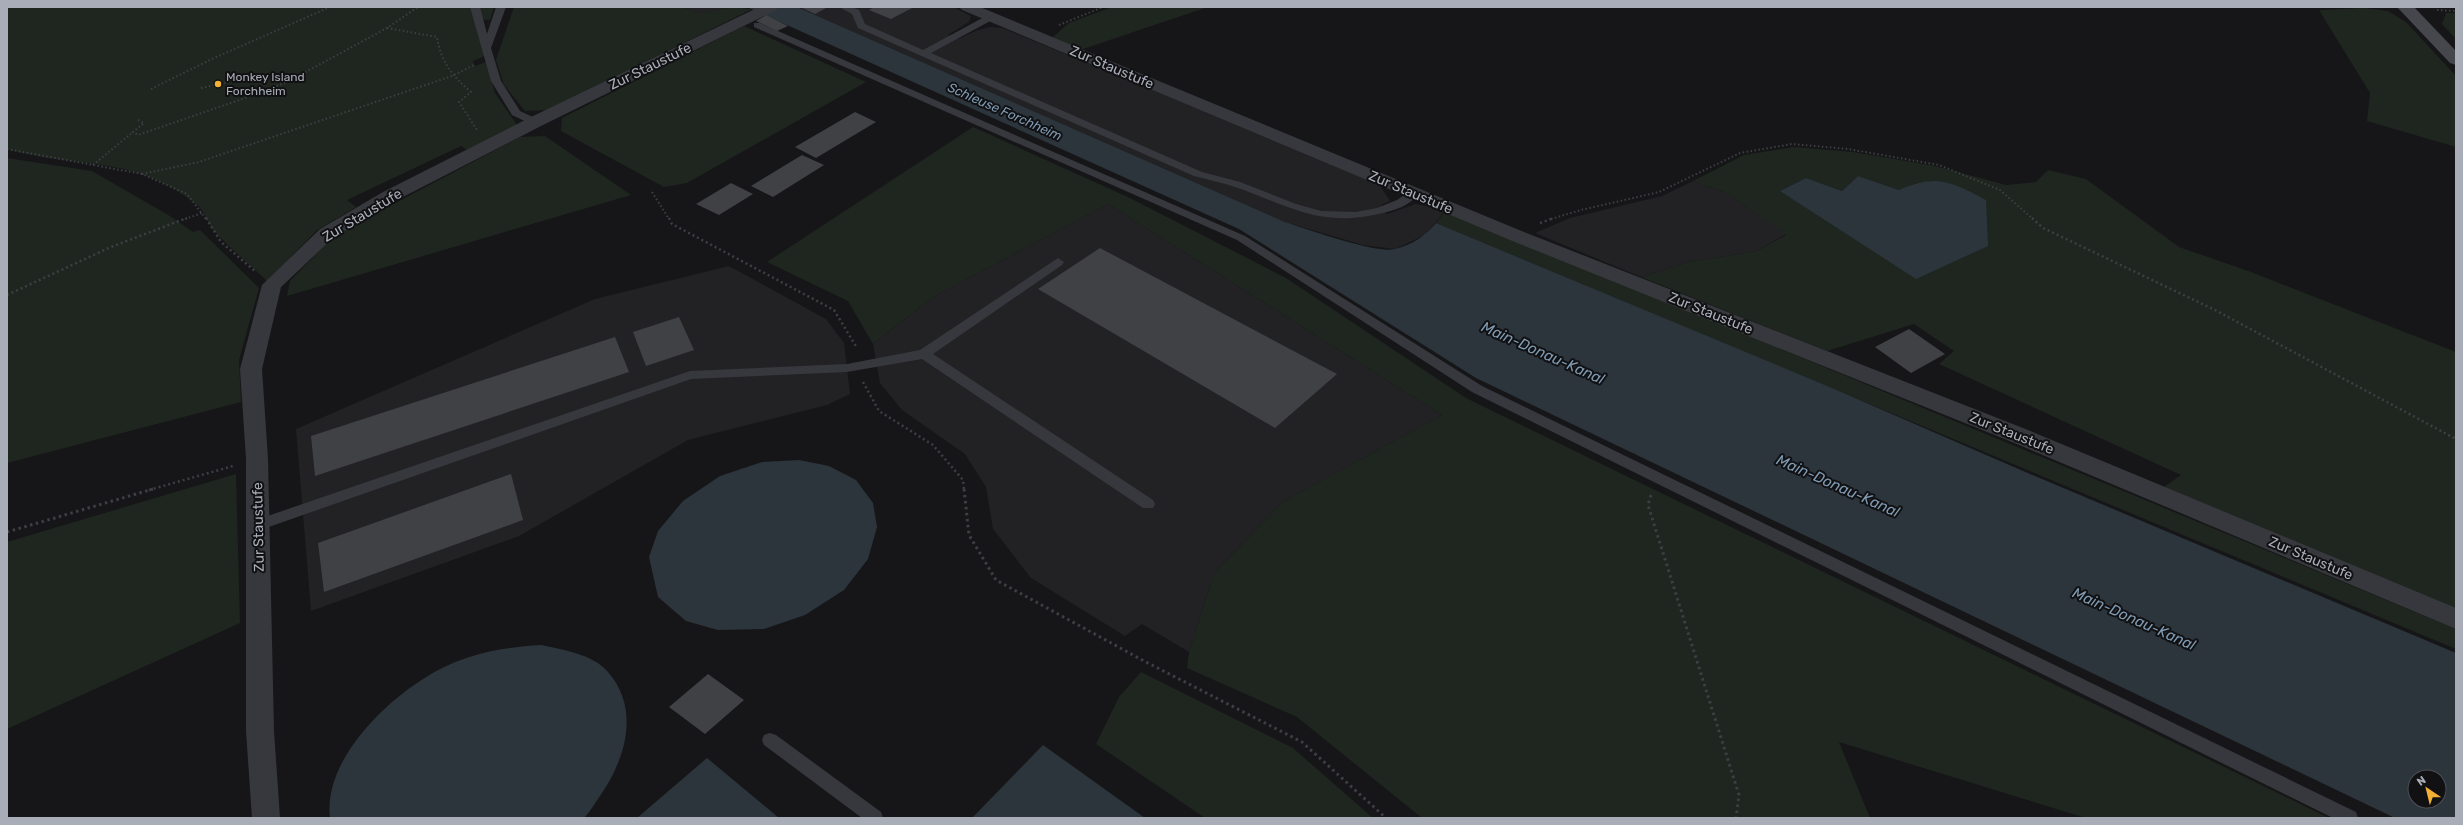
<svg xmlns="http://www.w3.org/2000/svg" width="2463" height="825" font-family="Rubik,sans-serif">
	<rect width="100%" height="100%" fill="#161618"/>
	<path fill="#222225" d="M680 7H732L702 13Z
		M797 7H953L971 16 969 22 948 35 958 39 978 30 990 27 1002 28 1377 181 1390 201 1381 205 1387 214 1416 204 1446 210 1425 235 1395 249 1363 245 1285 222Z
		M1693 181 1729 194 1786 234 1757 251 1689 262 1641 277 1535 233 1570 218 1662 196Z
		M1108 204 1442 415 1284 501 1214 573 1189 652 1142 624 1125 636 1031 578 993 529 986 487 965 454 902 410 880 383 873 344 933 297Z
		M729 266 826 319 844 343 850 394 827 405 688 440 519 536 311 611 296 429 595 299Z"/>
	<path fill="#1e261f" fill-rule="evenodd" d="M7 7H494L490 20 476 19 485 56 473 61 475 66 486 62 495 93 517 125 470 152 461 146 347 200 356 207 317 230 267 281C249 264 230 248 213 230 207 223 205 211 197 205 133 153 78 170 7 149Z
		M514 7H680L702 13 732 7 752 9 549 110 525 111 504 85 496 60Z
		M1112 7H1208L1080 50 1053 37 1069 23Z
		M2364 8 2388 11 2406 22 2456 76V147L2367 121 2370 93 2319 10Z
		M2446 13H2456V39L2442 24Z
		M744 26 866 82 687 183 664 187 561 131 562 118Z
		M973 127 1130 198 1286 278 1466 398 2329 818H2086L1839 742 1870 818H1422L1297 717 1187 668 1189 652 1214 573 1284 501 1442 415 1108 204 933 297 873 344 848 301 767 262Z
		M545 136 631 195 287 296 290 281 335 235 520 137Z
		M1794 147 1853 152 1935 166 2006 185 2036 182 2048 170 2086 179 2179 247 2251 272 2456 352V609L2161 489 2181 475 1939 364 1954 351 1914 324 1827 351 1641 277 1689 262 1757 251 1786 235 1729 194 1693 181 1744 155ZM1858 176 1899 190C1934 173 1954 183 1986 200L1780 191 1806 178 1842 191Z
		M7 158 92 171 170 216 193 232 200 230 259 288 239 360 241 402 7 463Z
		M1446 210 2456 629V649L1436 223Z
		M236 474 240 623 7 729V542Z
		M1141 672 1293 748 1373 818H1205L1096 744 1119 697Z"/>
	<path fill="#2c353c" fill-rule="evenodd" d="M747 7H797L1285 222C1307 229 1376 254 1395 249 1412 245 1425 236 1436 223L1832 388 2030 474 2456 653V818H2395L1476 378 1239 229ZM2415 777H2439V801H2415Z
		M1858 176 1899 190C1935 173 1953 182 1986 200L1988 246 1916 279 1780 191 1806 178 1842 191Z
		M799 460 829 466 856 480 873 503 877 527 868 559 844 590 805 615 764 629 718 630 686 621 658 597 649 557 658 531 683 501 720 476 762 462Z
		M541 645C563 650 593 654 608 672 641 710 625 760 600 796 595 803 590 812 584 818H330C322 755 400 685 453 663 482 651 511 647 541 645Z
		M1043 745 1145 818H972Z
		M707 758 779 818H637Z"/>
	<path fill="#404145" d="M800 7H828L815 14Z
		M874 7H914L891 19 869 10Z
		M766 15 788 26 777 31 756 21Z
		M855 112 876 122 816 158 795 147Z
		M802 155 824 165 773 197 751 186Z
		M731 183 753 194 719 215 696 204Z
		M1100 248 1337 374 1275 428 1038 289Z
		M679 317 694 350 646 366 633 332Z
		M1909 329 1945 354 1911 373 1875 347Z
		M615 337 629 372 315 476 311 436Z
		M511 474 523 520 324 592 318 543Z
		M708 674 744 700 705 734 669 707Z"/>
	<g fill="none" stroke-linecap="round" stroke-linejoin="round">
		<path stroke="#3d3f44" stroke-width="2" stroke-dasharray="1.5 2.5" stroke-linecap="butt" d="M2437 10 2456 11
			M1059 25 1103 7
			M387 28 437 37C441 62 452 76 471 92L459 102 477 130
			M201 88 236 80
			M151 89 212 59 330 7
			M138 120 144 123 133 132 138 135 248 97 253 90 264 91 289 81 387 28 418 7
			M7 149 142 174 187 194 206 219
			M93 165 133 132
			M142 174 199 162 452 76 474 65
			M652 192 669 219
			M185 219 202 213
			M1551 219 1581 210 1659 192 1740 153 1792 144 1848 149 1939 165 2000 190 2033 219"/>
		<path stroke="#3d3f44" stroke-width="2.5" stroke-dasharray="2 3" stroke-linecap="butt" d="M206 218 221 242 256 272
			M669 218 672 224 834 310 857 348
			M2032 218 2043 228 2215 310 2456 439
			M1540 223 1554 218
			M7 295 111 247 187 218
			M863 382 879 411 933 445 963 480 964 490
			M149 490 233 466"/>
		<path stroke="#3d3f44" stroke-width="3" stroke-dasharray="2.5 3.5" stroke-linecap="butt" d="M964 489 969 535 996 580 1144 661 1302 742 1386 818
			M1651 495 1648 505 1739 795 1736 818
			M7 532 153 489"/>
		<path fill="#37383d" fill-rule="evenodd" d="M470 7H480L487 34 496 7H506L491 48 501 81 520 111 539 120V124H531L512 115 491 81Z
			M839 7H852L859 10 865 24 923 50 988 15H994V19L931 53 1202 172 1240 182 1296 204 1321 211 1356 212 1377 208 1397 200 1410 191H1418L1419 193C1411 205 1396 210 1383 213 1321 228 1294 208 1238 188 1224 183 1209 180 1194 176L858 28 852 14Z
			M754 23H760L1245 236 1482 386 2356 812 2358 818H2333L1472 392 1237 240 754 27Z
			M1058 258 1064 262 1062 265 933 354 1153 500 1155 504 1153 508H1143L922 359 847 372 691 379 263 529H253L251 525 253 521 690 371 847 364 920 350Z
			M770 733 776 735 881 812 883 818H862L764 745 762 740 764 735Z"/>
		<path fill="#37383d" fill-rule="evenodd" d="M759 7H779L776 10 541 126 397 200 334 237 281 287 262 369 268 459 274 731 280 818H252L246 731V459L240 369 262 285 320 229 383 192 529 118Z
			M959 7H980L1524 232 2028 430 2456 608V629L2012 442 1510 240 962 10Z"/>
		<path fill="#45474d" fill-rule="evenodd" d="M2397 7H2414L2456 51V65L2450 63Z"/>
	</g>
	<circle fill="#f2b134" stroke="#111113" stroke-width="1.5" cx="218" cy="84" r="4"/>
	<g text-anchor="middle" stroke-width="4" stroke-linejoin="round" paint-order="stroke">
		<g font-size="12" fill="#a8adb8" stroke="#111113" text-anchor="start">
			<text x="226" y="81">Monkey Island<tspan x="226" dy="14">Forchheim</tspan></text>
		</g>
		<g font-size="13" font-style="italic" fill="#7f9bb3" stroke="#111113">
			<text transform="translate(1005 111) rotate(24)" y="5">Schleuse Forchheim</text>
		</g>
		<g font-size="14" fill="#a8adb8" stroke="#111113">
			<text transform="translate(650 66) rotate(-26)" y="5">Zur Staustufe</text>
			<text transform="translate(1112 67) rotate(23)" y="5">Zur Staustufe</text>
			<text transform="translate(1411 192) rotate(23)" y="5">Zur Staustufe</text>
			<text transform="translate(362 215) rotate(-31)" y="5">Zur Staustufe</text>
			<text transform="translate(1711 313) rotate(22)" y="5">Zur Staustufe</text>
			<text transform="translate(2012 433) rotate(22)" y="5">Zur Staustufe</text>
			<text transform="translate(258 527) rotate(-91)" y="5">Zur Staustufe</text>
			<text transform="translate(2311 558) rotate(23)" y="5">Zur Staustufe</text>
		</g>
		<g font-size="15" font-style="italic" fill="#7f9bb3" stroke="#111113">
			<text transform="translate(1543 353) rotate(24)" y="5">Main-Donau-Kanal</text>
			<text transform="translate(1838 486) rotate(24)" y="5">Main-Donau-Kanal</text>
			<text transform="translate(2134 619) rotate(24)" y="5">Main-Donau-Kanal</text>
		</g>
	</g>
	<rect width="2463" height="825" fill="none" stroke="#a8adb8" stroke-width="16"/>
	<g transform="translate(2427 789) rotate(325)"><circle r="19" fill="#111113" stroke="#4d4f55"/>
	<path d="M0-3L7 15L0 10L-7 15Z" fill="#f2b134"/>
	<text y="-6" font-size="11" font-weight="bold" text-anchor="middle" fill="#a8adb8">N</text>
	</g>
</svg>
